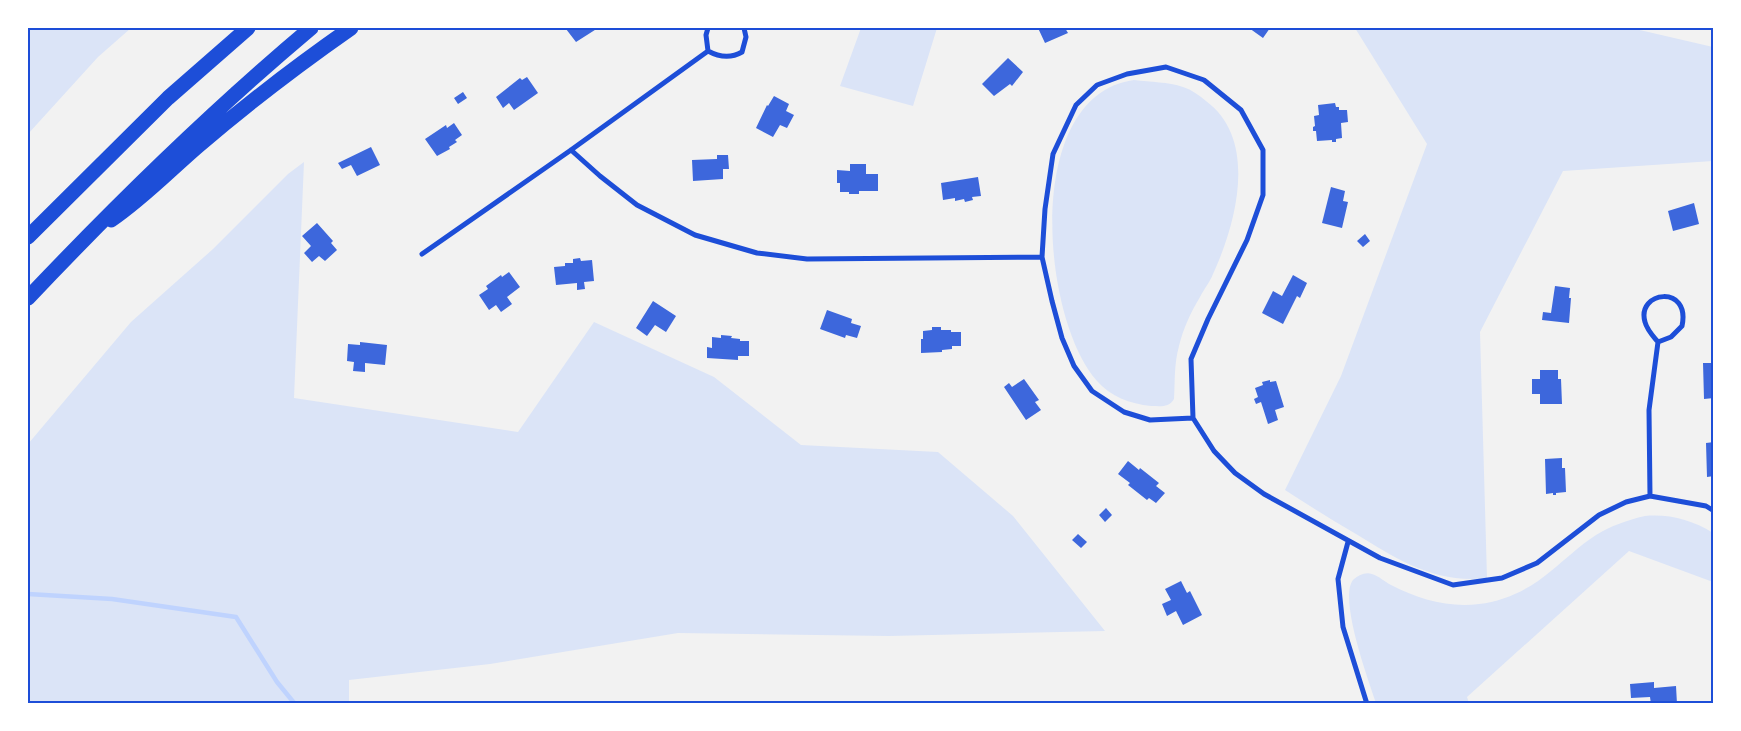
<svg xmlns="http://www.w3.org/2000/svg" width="1741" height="731" font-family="'Exo 2',sans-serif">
	<rect width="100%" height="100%" fill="#f2f2f2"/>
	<path fill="#dbe4f7" d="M28 28H131L98 57 28 134Z
		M861 28H937L913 106 840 86Z
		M1355 28H1631L1713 47V161L1563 171 1480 332 1487 578C1436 584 1398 560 1356 534 1332 520 1308 505 1285 490L1341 376 1427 144Z
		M1134 80C1151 82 1168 82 1183 87 1192 90 1199 95 1206 101 1259 140 1236 224 1213 274 1210 282 1204 289 1200 297 1191 312 1183 329 1179 346 1174 364 1175 381 1174 399 1169 408 1160 406 1151 406 1130 404 1110 396 1097 381 1041 318 1022 95 1134 80Z
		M304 162 294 398 518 432 594 322 714 377 801 445 938 452 1013 516 1105 631 889 636 678 633 490 664 349 680V703H28V444L131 322 213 249 288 174Z
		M1645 516C1670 514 1692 520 1713 533V582L1629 551 1467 697 1469 703H1376C1369 682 1337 595 1354 579 1359 575 1365 572 1372 574 1379 576 1385 582 1391 585 1418 599 1449 608 1479 604 1506 601 1531 588 1551 571 1566 559 1579 546 1596 535 1611 526 1627 520 1645 516Z"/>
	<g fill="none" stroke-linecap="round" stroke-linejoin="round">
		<path stroke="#bfd3fe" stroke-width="4.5" d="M28 594 112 599 236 617 277 682 295 704"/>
	</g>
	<path fill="#3d67dc" d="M567 28H598L576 42 566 29Z
		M1038 28H1065L1068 33 1045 43Z
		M1249 28H1270L1263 38Z
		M1008 58 1023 72 1012 86 1010 84 994 96 982 84Z
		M527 77 538 93 514 110 509 103 503 108 496 97 520 78 522 80Z
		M463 92 467 98 458 104 454 98Z
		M774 96 789 104 786 111 794 115 787 128 780 125 773 137 756 128 767 105 768 106Z
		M1335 103 1336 107H1339V110H1347L1348 122 1341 123 1342 138 1336 139V142H1332V140L1317 141 1316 131H1313V127L1315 126 1314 116 1319 115 1318 105Z
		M454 123 462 135 455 140 457 142 449 147 450 149 437 156 425 139 446 125 447 128Z
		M371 147 380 165 357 176 351 165 342 169 338 163Z
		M717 155H728L729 169H723V179L693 181 692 160 717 159Z
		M850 164H866V174H878V191H859V194H849V192H840V183H837V170L850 171Z
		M978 177 981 196 972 197 973 200 965 202 964 199 955 201V198L943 200 941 183Z
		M1331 187 1345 191 1343 201 1348 202 1342 228 1322 223Z
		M1694 203 1699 224 1673 231 1668 211Z
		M317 223 333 241 331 243 337 250 325 261 319 256 312 262 304 253 311 246 302 236Z
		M1365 234 1370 241 1363 247 1357 241Z
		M580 258 581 261 592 260 594 281 584 282 585 289 577 290V283L556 285 554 267 565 266V263H573V259Z
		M509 272 520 287 507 297 512 304 501 312 496 305 489 310 479 295 488 289 486 286 501 275 502 277Z
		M1293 275 1307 283 1300 298 1297 296 1283 324 1262 313 1273 291 1282 296Z
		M1555 286 1570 288 1569 298H1571L1569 323 1542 320 1543 312 1551 313Z
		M653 301 676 316 666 332 655 325 647 336 636 328Z
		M827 310 852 319 851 323 861 326 857 338 846 335 845 338 820 329Z
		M932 327H941V330H951V332H961V346H952V349L942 350V352L921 353V339H923V331L932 330Z
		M721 335 732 336 731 338 740 339V341H749V356H738V360L707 358V347L712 348V337L721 338Z
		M360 342 387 345 385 365 365 363V372L353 371 354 362 347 361 348 344 360 345Z
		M1703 363H1714V398L1704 399Z
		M1540 370H1558V379H1561L1562 404H1540V394H1532V379H1540Z
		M1024 379 1039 400 1035 402 1041 410 1026 420 1004 387 1009 383 1012 387Z
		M1270 380V382L1276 381 1284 407 1275 410 1278 420 1268 424 1261 402 1256 404 1254 399 1258 397 1255 388 1263 385 1262 382Z
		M1714 442V476L1707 477 1706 443Z
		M1562 458V468H1565L1566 492 1556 493V495H1553V493L1546 494 1545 459Z
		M1128 461 1139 470 1140 468 1159 483 1156 486 1165 493 1156 503 1149 498 1147 500 1128 485 1130 483 1118 474Z
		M1106 508 1112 515 1105 522 1099 515Z
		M1078 534 1087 542 1081 548 1072 540Z
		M1181 581 1187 593 1190 591 1202 615 1183 625 1176 611 1167 616 1162 604 1171 600 1165 589Z
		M1654 682V688L1676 686 1677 704H1651L1650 697 1631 698 1630 684Z"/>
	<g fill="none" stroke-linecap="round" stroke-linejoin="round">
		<path stroke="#1d4ed8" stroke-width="5" d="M708 51C719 57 730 59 742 52L746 37 744 28
			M708 51 706 35 708 28
			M1166 67 1204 80 1241 110 1263 150V195L1247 240 1208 319 1191 359 1193 418 1150 420 1124 412 1092 391 1074 366 1062 338 1052 301 1042 257 1045 209 1053 154 1076 105 1097 85 1127 74Z
			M571 150 600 176 637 205 695 235 757 253 807 259 1042 257
			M422 254 571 150 708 51
			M1193 418 1214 451 1235 473 1264 494 1380 558 1453 585 1502 578 1537 563 1599 515 1626 502 1650 496 1706 506 1714 511
			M1650 496 1649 410 1658 342C1653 336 1647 330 1645 322 1636 291 1691 284 1682 326L1671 337 1658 342
			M1348 542 1338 579 1343 627 1367 704"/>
		<path stroke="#1d4ed8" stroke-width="15" d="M111 220C142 199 169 171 198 146 247 104 298 65 351 28
			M28 237 168 98 248 28
			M28 298C118 203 211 112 311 28"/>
	</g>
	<rect width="1741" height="731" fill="none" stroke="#ffffff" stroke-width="58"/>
	<rect x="29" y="29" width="1683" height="673" fill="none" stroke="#1d4ed8" stroke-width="2"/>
</svg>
